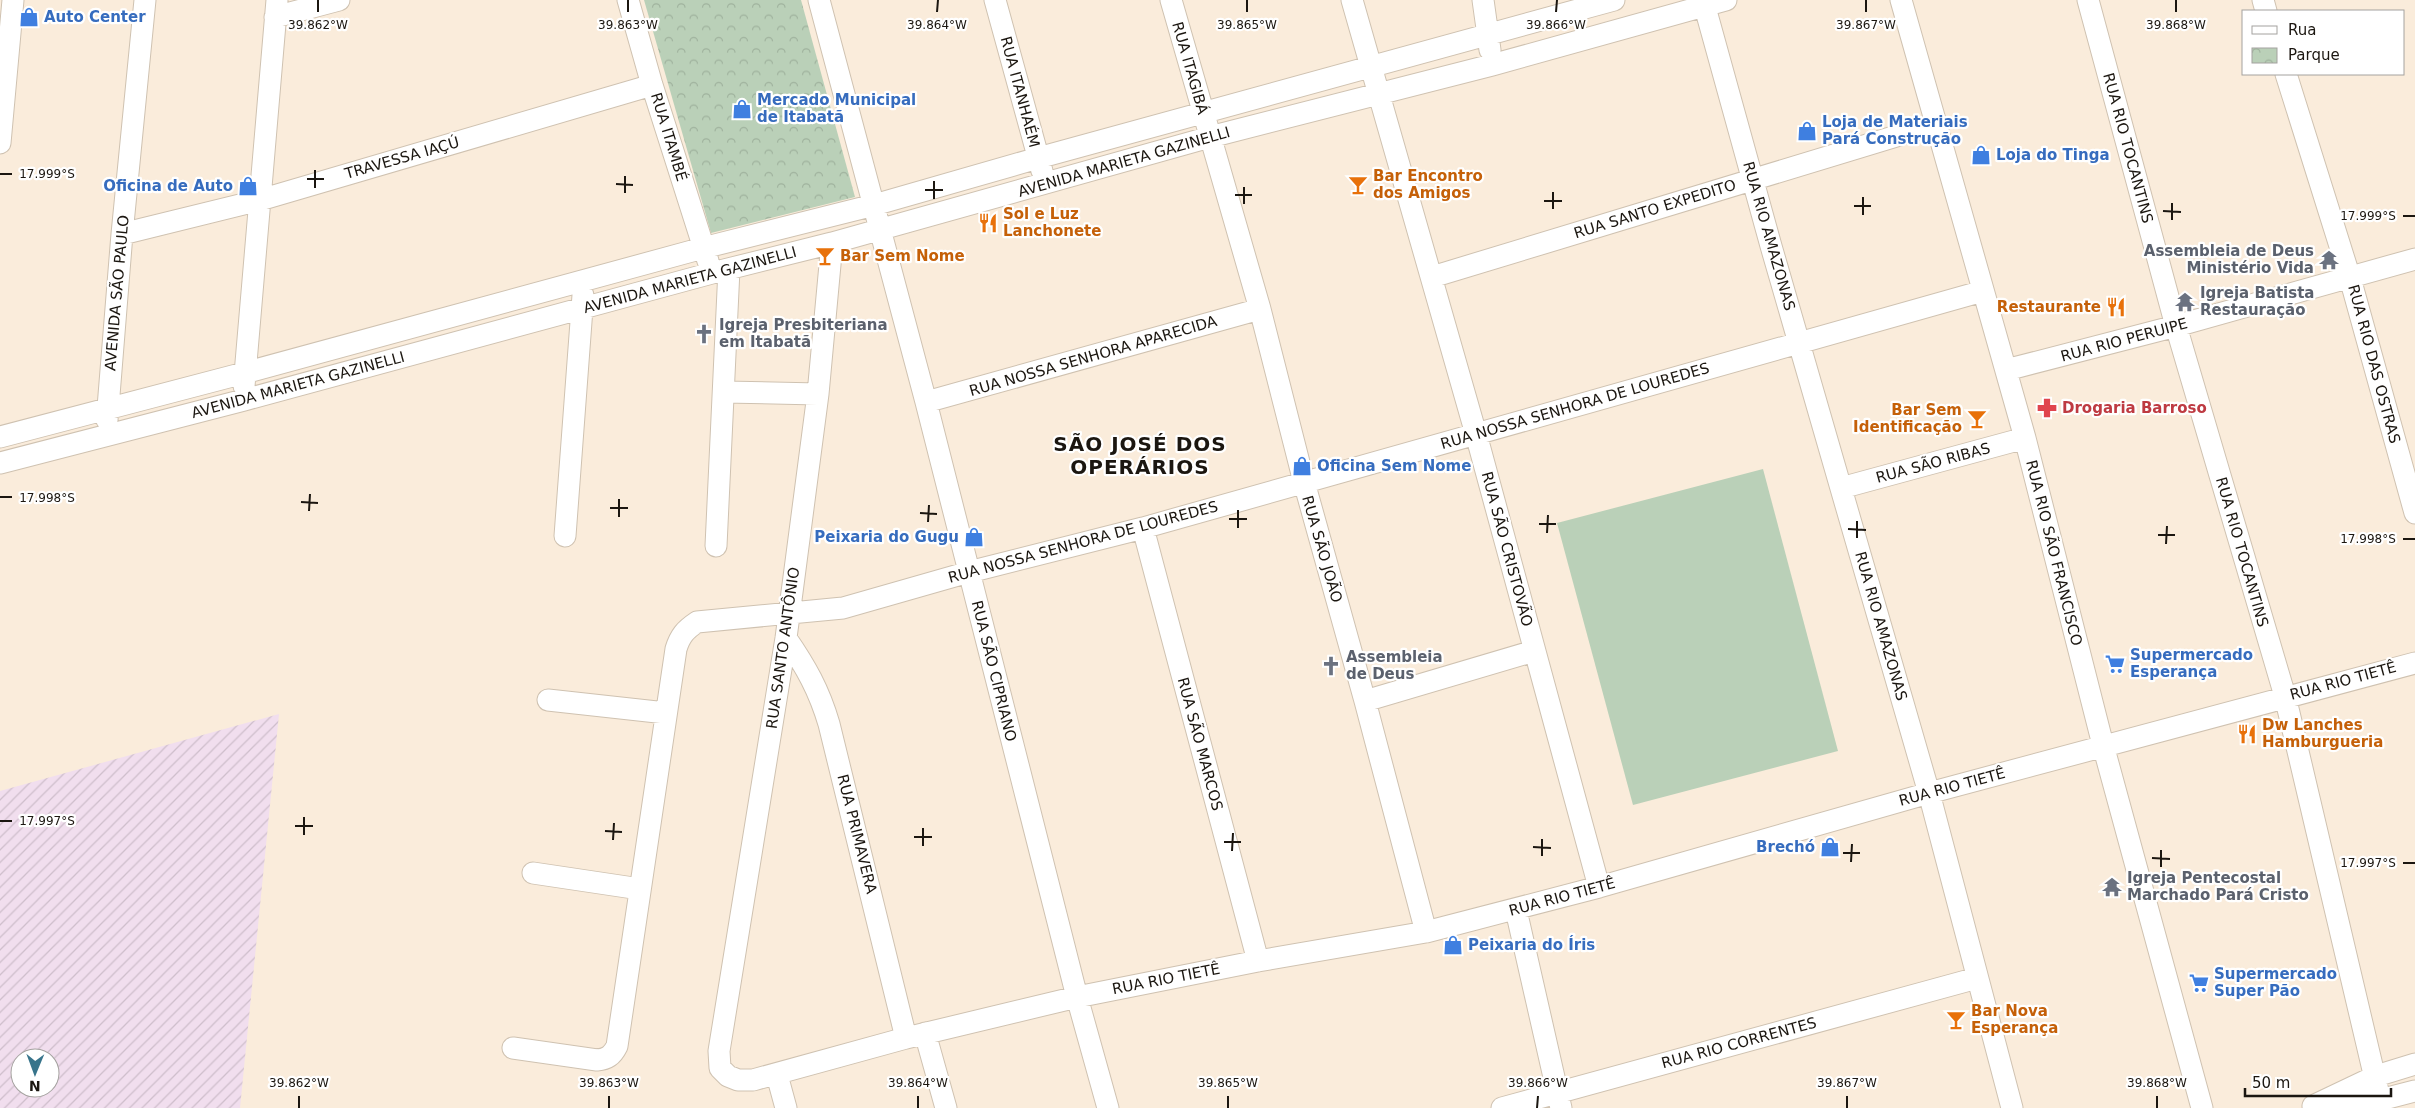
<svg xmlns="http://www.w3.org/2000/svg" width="2415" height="1108" font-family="'DejaVu Sans',sans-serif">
	<defs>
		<pattern id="industrial-furrows" width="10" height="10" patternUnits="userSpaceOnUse" patternTransform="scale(1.25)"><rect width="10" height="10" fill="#f1deee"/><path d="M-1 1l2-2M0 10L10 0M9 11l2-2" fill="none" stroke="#cebecb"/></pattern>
		<pattern id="park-crowns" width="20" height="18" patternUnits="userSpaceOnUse" patternTransform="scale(1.25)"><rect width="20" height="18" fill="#bad0b8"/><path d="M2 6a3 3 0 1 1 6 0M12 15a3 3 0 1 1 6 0" fill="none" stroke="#9fb29d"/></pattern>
	</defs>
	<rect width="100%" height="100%" fill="#faecdb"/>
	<path fill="url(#industrial-furrows)" fill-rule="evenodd" d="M279 714 240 1108H0V791ZM20 1058H50V1088H20Z"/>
	<path fill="#bad0b8" d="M1763 469 1838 751 1633 805 1557 523Z"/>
	<path fill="url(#park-crowns)" d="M644 0H801L855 197 711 233Z"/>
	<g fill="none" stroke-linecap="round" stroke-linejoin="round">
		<defs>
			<path id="minor" d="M628 0 652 85 708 261
				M819 0 926 402 1077 997 1108 1108
				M995 0 1042 171
				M1171 0 1260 309 1304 482 1365 701 1426 932
				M1352 0 1476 434 1599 887
				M1483 0 1490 50
				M1703 0 1771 246 1929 793 2012 1108
				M1901 0 2025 438 2103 745 2202 1108
				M2088 0 2176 326 2285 696 2382 1108
				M2263 0 2266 11
				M275 17 339 0
				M2286 74 2350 278 2415 513
				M0 143 13 0
				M122 234 260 200 652 85
				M832 243 818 394 786 638 719 1051 720 1068 728 1076 738 1080H753L906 1038 1077 997 1258 961 1426 932 1599 887 1929 793 2415 663
				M1432 277 1936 124
				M2006 370 2176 326 2415 259
				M244 386 277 0
				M724 392 818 394
				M926 402 1260 309
				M107 420 122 234 145 0
				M0 437 244 373 703 248 874 205 1038 158 1614 0
				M0 463 244 400 712 273 832 243 1210 137 1492 65 1726 0
				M1841 488 2025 438
				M1143 528 1258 961
				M565 536 583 295
				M716 546 729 269
				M786 638C806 667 819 690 829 724L906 1038
				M548 700 666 713
				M1365 701 1534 651
				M533 873 640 889
				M1516 910 1561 1108
				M925 1033 946 1108
				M513 1048 597 1060C607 1059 612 1056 617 1046L676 649C680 636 685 630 697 622L843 608 969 572 1143 528 1983 291
				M2415 1064 2376 1076 2313 1106 2380 1100 2415 1091
				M777 1075 786 1108
				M1502 1108 1977 978"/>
		</defs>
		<use href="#minor" stroke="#cfc2b1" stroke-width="23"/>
		<use href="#minor" stroke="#fff" stroke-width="21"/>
	</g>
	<path fill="none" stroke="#1b1610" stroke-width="2" d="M318 12V0M628 12V0M937 12 938 0M1247 12V0M1556 12 1557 0M1866 12V0M2176 12V0M0 174H12M307 179H324M616 184 633 185M315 188V170M925 190H943M625 193V176M1235 195H1252M934 199V181M1544 201H1562M1244 204V187M1854 206H1871M1553 209V192M2163 211 2181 212M1863 215V197M2403 216H2415M2172 220V203M0 497H12M301 502 318 503M610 508H628M309 511 310 494M920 513 937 514M619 517V499M1229 519H1247M928 522 929 505M1539 524H1556M1238 528V510M1848 529 1866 530M1547 533 1548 515M2158 535H2175M1857 538V521M2403 539H2415M2166 544 2167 526M0 821H12M295 826H313M605 831 622 832M304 835V817M914 837H932M613 840 614 823M1224 842H1241M923 846V828M1533 847 1551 848M1232 851 1233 833M1843 853H1860M1542 856V839M2152 858 2170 859M1851 862 1852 844M2403 863H2415M2161 867V850M299 1108V1096M609 1108V1096M918 1108V1096M1228 1108V1096M1537 1108 1538 1096M1847 1108V1096M2157 1108V1096"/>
	<defs>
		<symbol id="shop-bare" viewBox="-9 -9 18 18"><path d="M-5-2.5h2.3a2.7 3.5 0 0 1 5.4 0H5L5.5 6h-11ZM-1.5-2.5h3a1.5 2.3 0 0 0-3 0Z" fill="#3f7fe0" stroke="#fff" stroke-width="2.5" paint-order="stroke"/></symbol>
		<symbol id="bar-bare" viewBox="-9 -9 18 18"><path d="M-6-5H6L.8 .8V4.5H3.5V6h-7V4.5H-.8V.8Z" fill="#e8710a" stroke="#fff" stroke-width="2.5" paint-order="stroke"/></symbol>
		<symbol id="restaurant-bare" viewBox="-9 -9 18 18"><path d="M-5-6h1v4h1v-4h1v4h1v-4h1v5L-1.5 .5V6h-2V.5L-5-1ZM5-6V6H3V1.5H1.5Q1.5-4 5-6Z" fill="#e8710a" stroke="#fff" stroke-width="2.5" paint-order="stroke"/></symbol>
		<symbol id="temple-bare" viewBox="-9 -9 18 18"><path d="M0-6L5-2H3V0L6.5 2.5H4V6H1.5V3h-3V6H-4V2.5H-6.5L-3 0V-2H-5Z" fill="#6b7280" stroke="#fff" stroke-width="2.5" paint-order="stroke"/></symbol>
		<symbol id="church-bare" viewBox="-9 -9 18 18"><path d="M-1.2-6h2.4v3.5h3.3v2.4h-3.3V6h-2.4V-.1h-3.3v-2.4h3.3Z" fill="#6b7280" stroke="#fff" stroke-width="2.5" paint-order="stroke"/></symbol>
		<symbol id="pharmacy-bare" viewBox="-9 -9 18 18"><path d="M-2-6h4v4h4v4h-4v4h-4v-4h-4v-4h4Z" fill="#e0444e" stroke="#fff" stroke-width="2.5" paint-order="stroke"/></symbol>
		<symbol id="supermarket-bare" viewBox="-9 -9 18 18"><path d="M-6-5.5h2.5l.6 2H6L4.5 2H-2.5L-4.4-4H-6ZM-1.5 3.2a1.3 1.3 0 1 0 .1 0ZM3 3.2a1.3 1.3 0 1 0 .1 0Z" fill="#3f7fe0" stroke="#fff" stroke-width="2.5" paint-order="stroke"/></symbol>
	</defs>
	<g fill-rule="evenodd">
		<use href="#shop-bare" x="15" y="3" width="28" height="28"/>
		<use href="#shop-bare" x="728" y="95" width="28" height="28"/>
		<use href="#shop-bare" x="1793" y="117" width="28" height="28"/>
		<use href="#shop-bare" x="1967" y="141" width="28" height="28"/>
		<use href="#bar-bare" x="1344" y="171" width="28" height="28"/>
		<use href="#shop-bare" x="234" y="172" width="28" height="28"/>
		<use href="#restaurant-bare" x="974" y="209" width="28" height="28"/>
		<use href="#bar-bare" x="811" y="242" width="28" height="28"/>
		<use href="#temple-bare" x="2315" y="246" width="28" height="28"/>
		<use href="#temple-bare" x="2171" y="288" width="28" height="28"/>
		<use href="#restaurant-bare" x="2102" y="293" width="28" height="28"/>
		<use href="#church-bare" x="690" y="320" width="28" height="28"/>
		<use href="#pharmacy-bare" x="2033" y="394" width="28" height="28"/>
		<use href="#bar-bare" x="1963" y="405" width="28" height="28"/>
		<use href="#shop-bare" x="1288" y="452" width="28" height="28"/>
		<use href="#shop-bare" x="960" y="523" width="28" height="28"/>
		<use href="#supermarket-bare" x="2101" y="650" width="28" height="28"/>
		<use href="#church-bare" x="1317" y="652" width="28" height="28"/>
		<use href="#restaurant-bare" x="2233" y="720" width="28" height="28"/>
		<use href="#shop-bare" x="1816" y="833" width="28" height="28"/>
		<use href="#temple-bare" x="2098" y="873" width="28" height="28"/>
		<use href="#shop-bare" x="1439" y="931" width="28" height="28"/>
		<use href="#supermarket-bare" x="2185" y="969" width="28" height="28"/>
		<use href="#bar-bare" x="1942" y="1006" width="28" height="28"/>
	</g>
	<g text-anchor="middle" stroke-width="4.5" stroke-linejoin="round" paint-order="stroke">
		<g font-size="15" font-weight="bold" fill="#366cbe" stroke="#fff" text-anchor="start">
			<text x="44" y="22">Auto Center</text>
			<text x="757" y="105">Mercado Municipal<tspan x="757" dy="17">de Itabatã</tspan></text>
			<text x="1822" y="127">Loja de Materiais<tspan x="1822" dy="17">Pará Construção</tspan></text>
			<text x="1996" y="160">Loja do Tinga</text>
			<text x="233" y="191" text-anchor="end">Oficina de Auto</text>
			<text x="1317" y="471">Oficina Sem Nome</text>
			<text x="959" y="542" text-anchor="end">Peixaria do Gugu</text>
			<text x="2130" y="660">Supermercado<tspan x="2130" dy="17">Esperança</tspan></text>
			<text x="1815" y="852" text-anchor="end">Brechó</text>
			<text x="1468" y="950">Peixaria do Íris</text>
			<text x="2214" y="979">Supermercado<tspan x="2214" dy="17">Super Pão</tspan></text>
		</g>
		<g font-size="15" fill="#1b1610" stroke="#fff">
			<text transform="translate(1190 68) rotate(74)" y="5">RUA ITAGIBÁ</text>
			<text transform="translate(1020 92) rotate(75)" y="5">RUA ITANHAÉM</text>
			<text transform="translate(669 137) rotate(73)" y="5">RUA ITAMBÉ</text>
			<text transform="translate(2128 148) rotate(75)" y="5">RUA RIO TOCANTINS</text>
			<text transform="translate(402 158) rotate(-16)" y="5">TRAVESSA IAÇÚ</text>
			<text transform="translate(1124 162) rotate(-16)" y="5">AVENIDA MARIETA GAZINELLI</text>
			<text transform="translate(1655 209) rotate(-17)" y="5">RUA SANTO EXPEDITO</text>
			<text transform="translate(1769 236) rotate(74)" y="5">RUA RIO AMAZONAS</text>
			<text transform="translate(690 280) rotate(-15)" y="5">AVENIDA MARIETA GAZINELLI</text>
			<text transform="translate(117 293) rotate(-85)" y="5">AVENIDA SÃO PAULO</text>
			<text transform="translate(2124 340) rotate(-15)" y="5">RUA RIO PERUIPE</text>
			<text transform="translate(1093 356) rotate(-16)" y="5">RUA NOSSA SENHORA APARECIDA</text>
			<text transform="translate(2374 364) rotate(75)" y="5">RUA RIO DAS OSTRAS</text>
			<text transform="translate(298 385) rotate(-15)" y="5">AVENIDA MARIETA GAZINELLI</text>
			<text transform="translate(1575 406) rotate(-16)" y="5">RUA NOSSA SENHORA DE LOUREDES</text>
			<text transform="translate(1933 463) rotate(-15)" y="5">RUA SÃO RIBAS</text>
			<text transform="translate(1083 542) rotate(-15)" y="5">RUA NOSSA SENHORA DE LOUREDES</text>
			<text transform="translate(1322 549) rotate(74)" y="5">RUA SÃO JOÃO</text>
			<text transform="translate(1507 549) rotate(75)" y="5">RUA SÃO CRISTOVÃO</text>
			<text transform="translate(2242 552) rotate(74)" y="5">RUA RIO TOCANTINS</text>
			<text transform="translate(2054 553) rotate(76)" y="5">RUA RIO SÃO FRANCISCO</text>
			<text transform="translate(1881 626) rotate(74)" y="5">RUA RIO AMAZONAS</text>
			<text transform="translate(783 648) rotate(-82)" y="5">RUA SANTO ANTÔNIO</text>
			<text transform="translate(994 671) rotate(76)" y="5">RUA SÃO CIPRIANO</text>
			<text transform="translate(2343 681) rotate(-15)" y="5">RUA RIO TIETÊ</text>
			<text transform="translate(1200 744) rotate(75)" y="5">RUA SÃO MARCOS</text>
			<text transform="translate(1952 787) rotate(-15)" y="5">RUA RIO TIETÊ</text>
			<text transform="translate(857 834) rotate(76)" y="5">RUA PRIMAVERA</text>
			<text transform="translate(1562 897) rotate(-15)" y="5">RUA RIO TIETÊ</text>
			<text transform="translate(1166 979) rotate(-11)" y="5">RUA RIO TIETÊ</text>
			<text transform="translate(1739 1043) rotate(-15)" y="5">RUA RIO CORRENTES</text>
		</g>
		<g font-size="15" font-weight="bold" fill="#c56008" stroke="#fff" text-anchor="start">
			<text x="1373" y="181">Bar Encontro<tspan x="1373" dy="17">dos Amigos</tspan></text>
			<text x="1003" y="219">Sol e Luz<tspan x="1003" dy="17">Lanchonete</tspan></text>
			<text x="840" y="261">Bar Sem Nome</text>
			<text x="2101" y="312" text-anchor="end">Restaurante</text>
			<text x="1962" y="415" text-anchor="end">Bar Sem<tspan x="1962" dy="17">Identificação</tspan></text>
			<text x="2262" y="730">Dw Lanches<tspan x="2262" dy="17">Hamburgueria</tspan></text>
			<text x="1971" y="1016">Bar Nova<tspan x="1971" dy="17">Esperança</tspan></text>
		</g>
		<g font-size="15" font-weight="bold" fill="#5b616d" stroke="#fff" text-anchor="start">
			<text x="2314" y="256" text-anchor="end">Assembleia de Deus<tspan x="2314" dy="17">Ministério Vida</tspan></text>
			<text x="2200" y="298">Igreja Batista<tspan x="2200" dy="17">Restauração</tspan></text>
			<text x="719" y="330">Igreja Presbiteriana<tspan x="719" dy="17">em Itabatã</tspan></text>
			<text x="1346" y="662">Assembleia<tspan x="1346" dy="17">de Deus</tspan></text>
			<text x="2127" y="883">Igreja Pentecostal<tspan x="2127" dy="17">Marchado Pará Cristo</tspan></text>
		</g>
		<g font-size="15" font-weight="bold" fill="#be3a42" stroke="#fff" text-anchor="start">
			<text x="2062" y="413">Drogaria Barroso</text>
		</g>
		<g font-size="20" font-weight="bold" letter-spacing="1" fill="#1b1610" stroke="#fff">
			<text x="1140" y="451">SÃO JOSÉ DOS<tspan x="1140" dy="23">OPERÁRIOS</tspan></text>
		</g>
	</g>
	<g font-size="12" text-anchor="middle" fill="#1b1610" stroke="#fff" stroke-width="4.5" stroke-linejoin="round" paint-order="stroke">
		<text x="318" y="29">39.862°W</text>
		<text x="628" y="29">39.863°W</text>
		<text x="937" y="29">39.864°W</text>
		<text x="1247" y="29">39.865°W</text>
		<text x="1556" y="29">39.866°W</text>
		<text x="1866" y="29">39.867°W</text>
		<text x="2176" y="29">39.868°W</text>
		<text x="47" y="178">17.999°S</text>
		<text x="2368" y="220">17.999°S</text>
		<text x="47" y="502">17.998°S</text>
		<text x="2368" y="543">17.998°S</text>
		<text x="47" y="825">17.997°S</text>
		<text x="2368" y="867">17.997°S</text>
		<text x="299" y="1087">39.862°W</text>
		<text x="609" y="1087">39.863°W</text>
		<text x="918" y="1087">39.864°W</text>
		<text x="1228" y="1087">39.865°W</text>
		<text x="1538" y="1087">39.866°W</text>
		<text x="1847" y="1087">39.867°W</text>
		<text x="2157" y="1087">39.868°W</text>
	</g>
	<rect x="2242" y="10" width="162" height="65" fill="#ffffff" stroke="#a4a29f"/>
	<rect x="2252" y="26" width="25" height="8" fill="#ffffff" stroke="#a4a29f"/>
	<text x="2288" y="35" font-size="15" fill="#1b1610">Rua</text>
	<rect x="2252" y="48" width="25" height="15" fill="url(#park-crowns)" stroke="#a4a29f"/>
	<text x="2288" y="60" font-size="15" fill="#1b1610">Parque</text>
	<g transform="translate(35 1073) rotate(181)"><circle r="24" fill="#ffffff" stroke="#a4a29f"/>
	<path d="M0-4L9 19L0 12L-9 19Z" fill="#37748b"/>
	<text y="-8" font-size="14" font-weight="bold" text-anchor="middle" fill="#1b1610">N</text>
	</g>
	<path d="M2245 1088v8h146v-8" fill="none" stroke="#1b1610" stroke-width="2.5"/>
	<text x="2252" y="1088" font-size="15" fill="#1b1610" stroke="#ffffff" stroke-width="4" paint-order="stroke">50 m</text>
</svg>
